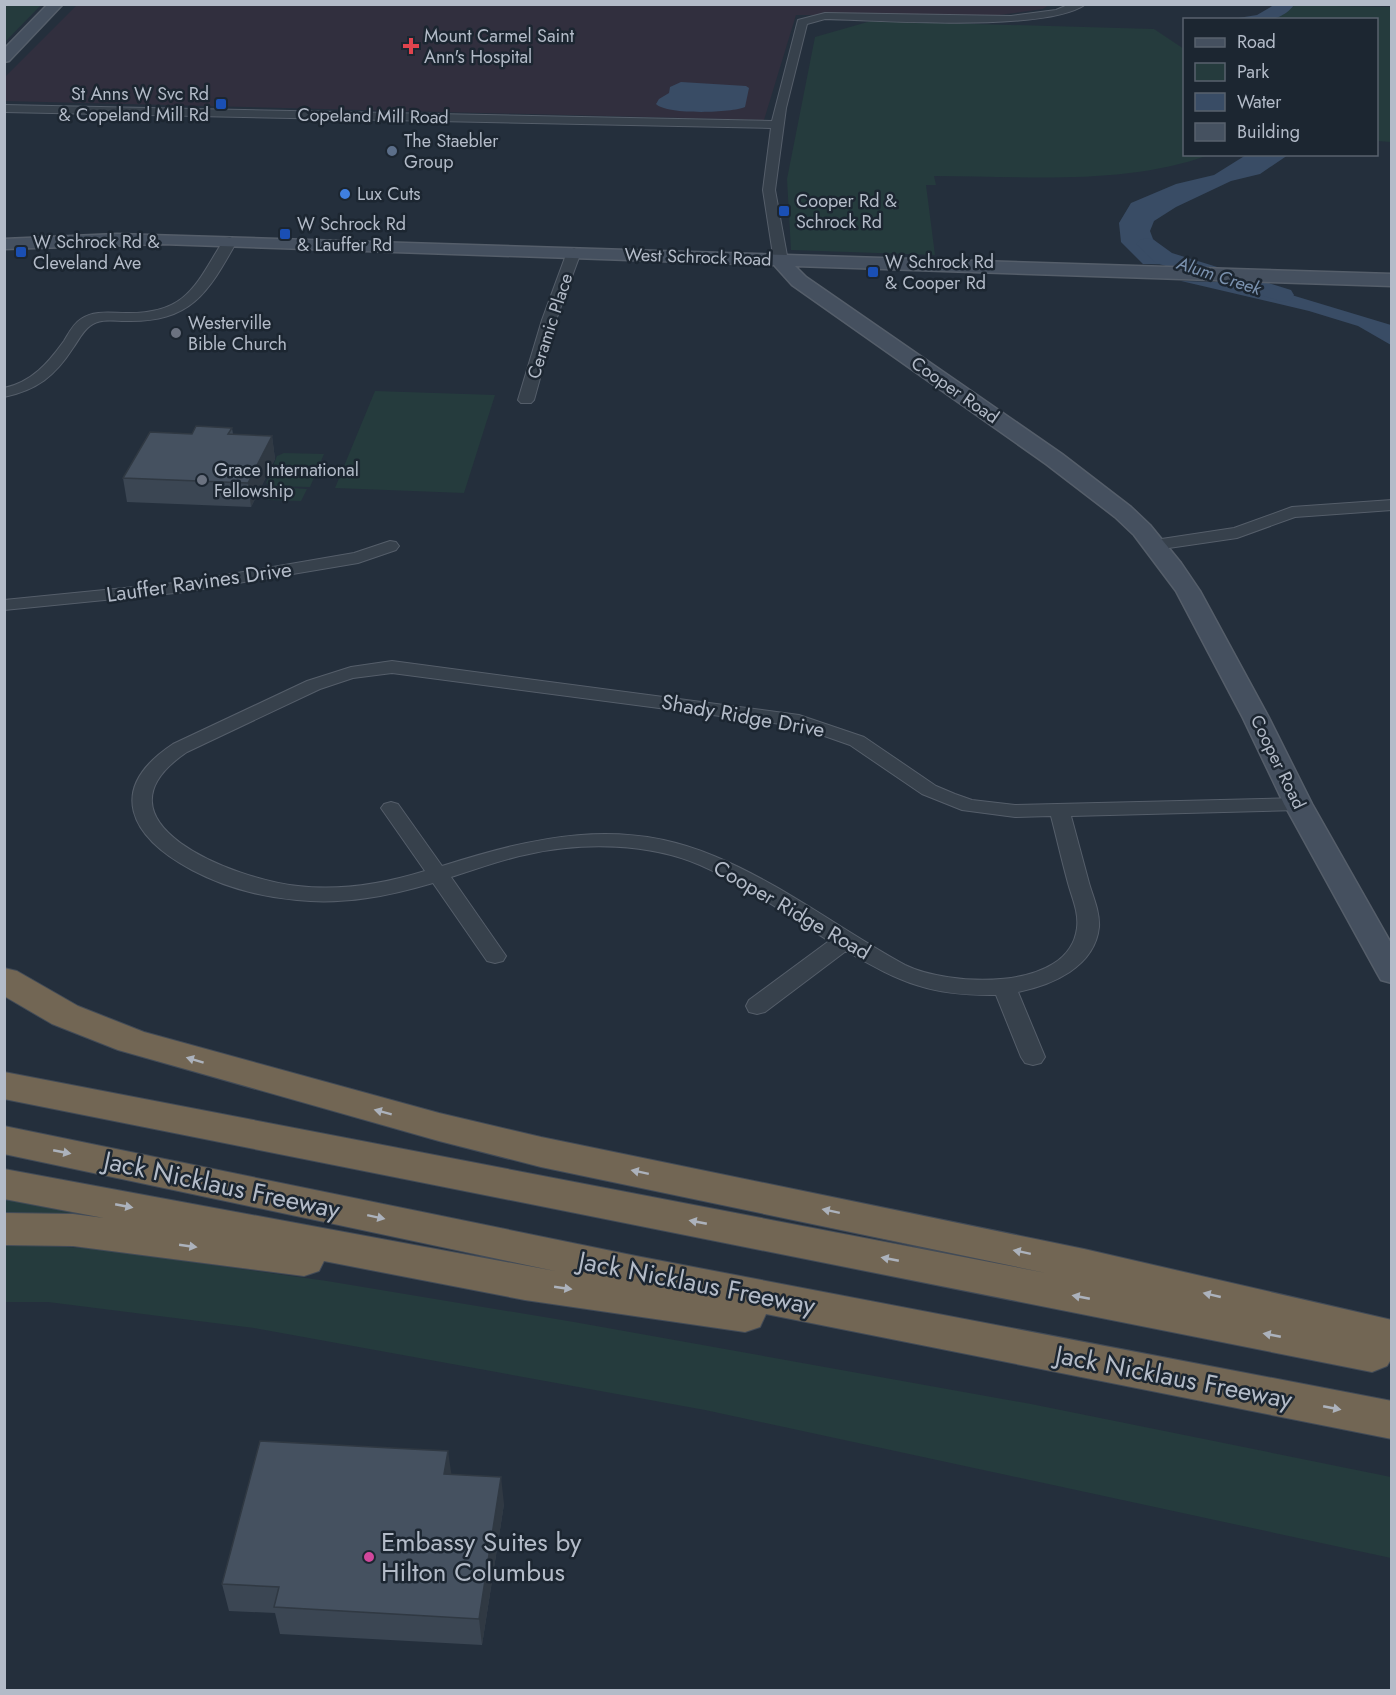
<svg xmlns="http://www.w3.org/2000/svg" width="1396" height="1695" font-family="Jost,sans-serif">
	<rect width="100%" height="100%" fill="#242f3c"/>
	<path fill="#312f3e" d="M77 5H1049L1043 9 1000 15H796L764 120 5 101V77Z"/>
	<path fill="#253b3d" d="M5 4 41 5 5 42 4 5Z
		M1282 5 1391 7V142L1377 141 1376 20H1249Z
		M871 21 1154 29 1184 49V154L1209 155C1123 186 1024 176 934 176L936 185H926L935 255 791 250 787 179 815 37Z
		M375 391 495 395 464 493 335 488Z
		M284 453 324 454 310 487 272 486 266 483 277 456Z
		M274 487 307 489 301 501 268 500Z
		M5 1198 137 1225H5Z
		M4 1243 98 1249 327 1281 574 1322 1031 1404 1391 1477V1558L705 1410 254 1328 48 1302H5Z"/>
	<path fill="#394c65" d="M1274 5H1294C1279 25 1255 20 1232 19L1257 15Z
		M681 82 746 86 749 88 745 107C732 113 666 115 656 104L659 99 669 93 670 87Z
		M1246 155H1288L1260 174 1231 181 1176 207 1154 221 1150 231 1153 239 1164 252 1193 265 1143 264 1121 242 1119 223 1131 203 1176 184 1214 175Z
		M1181 281 1252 283 1391 325V345L1358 326 1309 311Z"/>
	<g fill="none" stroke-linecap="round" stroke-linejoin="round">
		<path fill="#394c65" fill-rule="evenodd" d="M1147 238 1154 240 1172 253 1291 290 1294 295 1291 300 1283 302 1156 263 1136 244 1140 240Z"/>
		<defs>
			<path id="street" d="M1070 4H1086C1047 33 879 20 825 19L807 24 786 108 775 190 788 261 781 265 774 261 763 190 771 128 4 112V105L772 121 798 20 825 13 1011 16 1056 10Z
				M230 237 237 241C208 293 191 323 125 321 114 321 100 318 90 326 83 331 78 341 73 348 55 376 37 390 4 397V388C32 382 48 363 64 341 69 333 73 324 81 319 94 310 111 313 126 313 189 314 196 283 225 238Z
				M574 248 581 252 556 320 534 400 531 403H521L518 400 542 320 567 252Z
				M1392 500V510L1295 517 1237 538 1155 550 1149 549 1146 545 1149 541 1155 540 1234 528 1292 507Z
				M390 541 396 542 399 546 396 550 358 563 185 592 4 610V600L185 582 354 553Z
				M392 661 799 715 864 737 936 786 955 794 972 800 1015 805 1298 798 1305 800 1308 804 1305 808 1298 810 1071 816C1077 838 1083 861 1089 883 1093 897 1100 912 1099 927 1095 967 1052 985 1018 992L1045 1057 1041 1063 1033 1065 1025 1063 1021 1057 996 995C930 996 902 983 846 951L765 1012 757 1014 749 1012 746 1006 749 1000 829 941C787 915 746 885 700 865 649 843 583 842 529 854 503 859 477 869 451 877L506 956 503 961 495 963 487 961 433 883C389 896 344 905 297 900 262 897 224 887 192 870 130 837 105 789 173 744L307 681 351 667ZM392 673 796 726 850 745 922 794 962 810 1015 817 1051 816C1057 839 1062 861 1068 883 1072 898 1079 912 1077 928 1069 993 947 986 905 965 841 930 782 884 714 856 621 816 534 837 442 866L398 804 391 802 384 804 381 808 425 871C383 884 341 891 298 886 237 880 83 822 187 752L320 689 353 678Z"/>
			<path id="secondary" d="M48 4H63L9 61 4 62V49Z
				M117 234 1392 274V286L795 266 806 277 1062 454 1131 507 1150 525 1181 563 1200 591 1269 718 1312 804 1392 945V983L1381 980 1377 973 1284 804 1243 718 1176 591 1134 535 1115 517 1046 464 792 285 774 265 162 244 4 249V239Z"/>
			<path id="highway" d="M4 968 17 971 78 1006 144 1032 439 1113 541 1137 1084 1249 1392 1320V1358L1387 1366 1372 1372 4 1099V1072L1046 1273 541 1167 439 1141 118 1050 52 1024 4 996Z
				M4 1126 636 1256 1392 1401V1439L766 1314 760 1327 745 1332 525 1300 324 1261 319 1271 304 1276 73 1246 4 1245V1213L73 1214 104 1218 4 1199V1169L555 1271 4 1154Z"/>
		</defs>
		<use href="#street" stroke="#555e6a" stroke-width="2"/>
		<use href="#secondary" stroke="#555e6a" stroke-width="3"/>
		<use href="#highway" stroke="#424b57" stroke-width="2"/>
		<use href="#street" fill="#37414c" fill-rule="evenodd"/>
		<use href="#secondary" fill="#45505f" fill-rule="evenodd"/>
		<use href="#highway" fill="#726654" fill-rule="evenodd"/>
	</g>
	<path fill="#3b4653" d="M232 428 233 434 272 436 275 459 251 507 127 502 123 478Z
		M451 1474 504 1504 482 1645 280 1634 275 1613 229 1611 222 1584Z"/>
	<path fill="#303943" d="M272 436 275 459 251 507 248 483Z
		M448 1451 452 1478 444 1474Z
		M501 1477 504 1504 482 1645 479 1619Z"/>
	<path fill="#455160" stroke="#303943" stroke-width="1.5" d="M196 426 232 428 228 434 272 436 248 483 123 478 150 432 192 434Z
		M260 1441 448 1451 444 1474 501 1477 479 1619 274 1607 279 1587 222 1584Z"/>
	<defs><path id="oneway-solid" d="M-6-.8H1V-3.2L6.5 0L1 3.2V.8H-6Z" transform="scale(1.5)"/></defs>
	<g fill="#acb2bc">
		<use href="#oneway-solid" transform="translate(195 1060) rotate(-163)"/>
		<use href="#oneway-solid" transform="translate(383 1112) rotate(-165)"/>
		<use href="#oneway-solid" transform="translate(62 1152) rotate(11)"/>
		<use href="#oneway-solid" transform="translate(640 1172) rotate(-168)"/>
		<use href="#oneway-solid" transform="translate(124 1206) rotate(11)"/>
		<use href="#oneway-solid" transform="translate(831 1211) rotate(-168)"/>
		<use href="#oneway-solid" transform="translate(376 1217) rotate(12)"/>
		<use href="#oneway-solid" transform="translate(698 1222) rotate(-169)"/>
		<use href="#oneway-solid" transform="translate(188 1246) rotate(8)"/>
		<use href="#oneway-solid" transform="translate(1022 1252) rotate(-168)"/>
		<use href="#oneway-solid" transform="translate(890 1259) rotate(-169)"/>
		<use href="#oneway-solid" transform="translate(563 1288) rotate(8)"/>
		<use href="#oneway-solid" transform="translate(1212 1295) rotate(-167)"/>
		<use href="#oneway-solid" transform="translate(1081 1297) rotate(-169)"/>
		<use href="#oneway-solid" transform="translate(1272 1335) rotate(-169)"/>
		<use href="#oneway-solid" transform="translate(1332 1408) rotate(11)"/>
	</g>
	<path fill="#e0444e" stroke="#1c2631" stroke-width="2" d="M408 37h6v6h6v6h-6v6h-6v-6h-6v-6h6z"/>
	<g fill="#1a4fb4" stroke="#1c2631" stroke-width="2">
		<rect x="215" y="98" width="12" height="12" rx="3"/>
		<rect x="778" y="205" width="12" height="12" rx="3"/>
		<rect x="279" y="228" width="12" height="12" rx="3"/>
		<rect x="15" y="246" width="12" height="12" rx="3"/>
		<rect x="867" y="266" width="12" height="12" rx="3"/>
	</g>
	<circle fill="#5c6f8a" stroke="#1c2631" stroke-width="2" cx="392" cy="151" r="6"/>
	<circle fill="#3f7fe0" stroke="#1c2631" stroke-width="2" cx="345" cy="194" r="6"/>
	<g fill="#6b7280" stroke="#1c2631" stroke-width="2">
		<circle cx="176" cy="333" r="6"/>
		<circle cx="202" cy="480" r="6"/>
	</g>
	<circle fill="#d1479c" stroke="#1c2631" stroke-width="2" cx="369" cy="1557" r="6"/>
	<g text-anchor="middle" stroke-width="5" stroke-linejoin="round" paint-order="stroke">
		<g font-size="18" fill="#b3bbc8" stroke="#1c2631" text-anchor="start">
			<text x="424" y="42">Mount Carmel Saint<tspan x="424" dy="21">Ann's Hospital</tspan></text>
			<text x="209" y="100" text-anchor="end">St Anns W Svc Rd<tspan x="209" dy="21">&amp; Copeland Mill Rd</tspan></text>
			<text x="404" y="147">The Staebler<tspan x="404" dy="21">Group</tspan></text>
			<text x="357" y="200">Lux Cuts</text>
			<text x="796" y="207">Cooper Rd &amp;<tspan x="796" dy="21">Schrock Rd</tspan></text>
			<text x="297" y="230">W Schrock Rd<tspan x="297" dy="21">&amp; Lauffer Rd</tspan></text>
			<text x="33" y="248">W Schrock Rd &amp;<tspan x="33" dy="21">Cleveland Ave</tspan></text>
			<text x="885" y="268">W Schrock Rd<tspan x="885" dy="21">&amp; Cooper Rd</tspan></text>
			<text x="188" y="329">Westerville<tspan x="188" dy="21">Bible Church</tspan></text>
			<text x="214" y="476">Grace International<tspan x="214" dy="21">Fellowship</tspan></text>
		</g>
		<g font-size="18" fill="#b3bbc8" stroke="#1c2631">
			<text transform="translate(373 116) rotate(1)" y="6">Copeland Mill Road</text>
			<text transform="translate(698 257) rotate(2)" y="6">West Schrock Road</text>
			<text transform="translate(550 326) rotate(-72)" y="6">Ceramic Place</text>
			<text transform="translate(955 390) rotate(35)" y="6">Cooper Road</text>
			<text transform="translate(1278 762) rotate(64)" y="6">Cooper Road</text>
		</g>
		<g font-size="18" font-style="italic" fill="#7b92af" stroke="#1c2631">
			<text transform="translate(1219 276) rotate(18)" y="6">Alum Creek</text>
		</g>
		<g font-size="21" fill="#b3bbc8" stroke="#1c2631">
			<text transform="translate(199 582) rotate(-8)" y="7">Lauffer Ravines Drive</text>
			<text transform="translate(743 716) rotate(10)" y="7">Shady Ridge Drive</text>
			<text transform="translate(792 910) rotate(30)" y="7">Cooper Ridge Road</text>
		</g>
		<g font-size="26" fill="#b3bbc8" stroke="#1c2631">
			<text transform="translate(222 1185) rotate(12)" y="9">Jack Nicklaus Freeway</text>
			<text transform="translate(697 1283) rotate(11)" y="9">Jack Nicklaus Freeway</text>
			<text transform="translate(1174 1377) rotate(11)" y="9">Jack Nicklaus Freeway</text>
		</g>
		<g font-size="26" fill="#b3bbc8" stroke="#1c2631" text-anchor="start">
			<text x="381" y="1551">Embassy Suites by<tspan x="381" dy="30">Hilton Columbus</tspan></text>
		</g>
	</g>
	<rect width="1396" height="1695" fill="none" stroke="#b3bbc8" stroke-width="12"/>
	<rect x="1183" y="18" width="195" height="138" fill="#1c2631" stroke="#58626d" stroke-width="1.5"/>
	<rect x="1195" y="38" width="30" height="9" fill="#45505f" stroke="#58626d" stroke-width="1.5"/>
	<text x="1237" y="48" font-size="18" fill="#b3bbc8">Road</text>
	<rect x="1195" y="63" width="30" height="18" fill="#253b3d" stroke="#58626d" stroke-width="1.5"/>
	<text x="1237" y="78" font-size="18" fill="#b3bbc8">Park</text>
	<rect x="1195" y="93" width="30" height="18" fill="#394c65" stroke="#58626d" stroke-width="1.5"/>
	<text x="1237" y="108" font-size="18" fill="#b3bbc8">Water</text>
	<rect x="1195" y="123" width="30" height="18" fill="#455160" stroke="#58626d" stroke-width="1.5"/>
	<text x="1237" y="138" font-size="18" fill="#b3bbc8">Building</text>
</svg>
